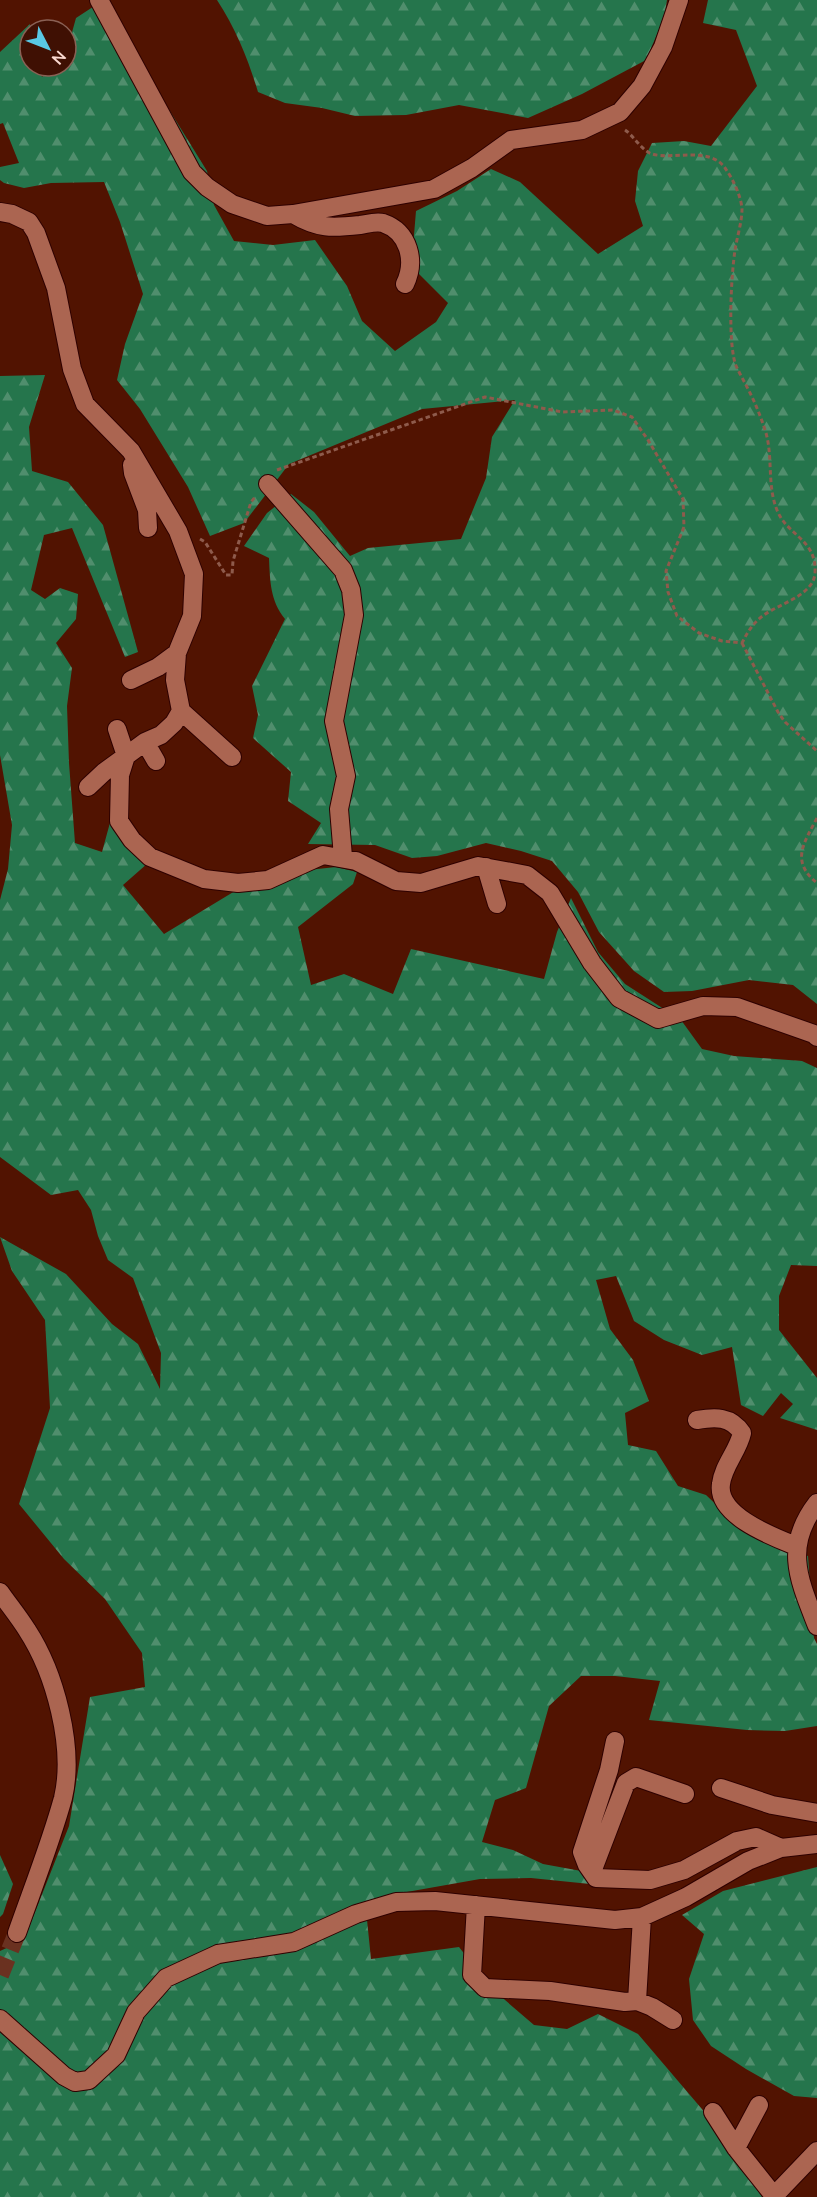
<svg xmlns="http://www.w3.org/2000/svg" width="817" height="2197" font-family="'Nunito Sans',sans-serif">
	<defs>
		<pattern id="forest-firs" width="22" height="20" patternUnits="userSpaceOnUse" patternTransform="scale(1.5)"><rect width="22" height="20" fill="#25754c"/><path d="M5 1l3.5 6h-7zM16 11l3.5 6h-7z" fill="#508e6d"/></pattern>
	</defs>
	<rect width="100%" height="100%" fill="#511301"/>
	<path fill="url(#forest-firs)" d="M217 0H667L664 18 646 60 582 94 528 118 459 105 406 115 355 116 322 108 285 103 258 92C248 59 236 29 217 0Z
		M708 0H817V1004L793 985 749 980 692 991 664 992 634 971 599 932 578 892 552 861 521 851 486 843 437 856 412 858 375 845 308 844 321 823 288 801 291 772 253 738 258 715 252 686 285 619C270 601 270 580 269 558L244 546 267 513 291 494 314 512 350 556 368 548 461 539 486 478 492 437 515 400 422 409 289 464 244 523 210 536 188 487 140 409 117 380 125 344 143 294 120 222 104 182 51 183 24 188 4 183 0 180V167L19 163 3 123 0 124V52L30 24V66H39L42 77 53 66H66V54L76 18 102 1 207 171 214 205 234 241 273 245 315 240 347 286 362 321 395 351 436 322 448 303 418 273 413 247 416 211 457 191 491 169 520 182 598 254 643 226 635 201 638 171 652 143 684 141 711 146 757 86 736 30 703 23Z
		M45 375 29 427 32 471 68 482 103 525 138 652 125 657 72 528 44 535 31 590 45 599 60 588 78 594 76 619 56 643 72 668 67 706 69 763 75 843 102 852 111 819 148 863 123 885 164 934 235 891 299 871 336 867 357 872 353 884 298 927 311 985 344 974 393 994 411 949 544 979 557 932 571 898 598 952 625 984 681 1020 702 1049 734 1056 802 1061 817 1068V1266L791 1265 779 1296V1330L817 1378V1430L780 1418 793 1404 781 1393 763 1416 741 1405 732 1347 702 1355 664 1340 634 1321 616 1276 596 1280 610 1329 633 1360 649 1401 625 1413 628 1445 656 1451 678 1486 706 1495 747 1534 808 1556 814 1638 817 1644V1726L785 1731 747 1730 649 1720 660 1681 615 1676H581L549 1706 526 1788 495 1800 482 1842 513 1850 543 1864 625 1879 590 1884 531 1878 480 1879 401 1893 366 1910 371 1959 459 1947 491 1988 534 2025 567 2029 598 2014 638 2034 707 2115 762 2197H0V1951L24 1940 69 1826 90 1697 145 1687 142 1653 105 1599 64 1559 19 1504 50 1408 45 1320 12 1271 0 1237 66 1274 112 1324 138 1344 160 1389 161 1353 133 1278 108 1260 98 1236 91 1210 78 1190 51 1195 0 1157V900L8 869 12 825 0 755V376Z
		M0 1855 13 1884 3 1914 0 1917Z
		M817 1867V2098L794 2096 746 2069 711 2046 693 2020 689 1979 704 1934 682 1915 723 1891Z"/>
	<g fill="none" stroke-linecap="round" stroke-linejoin="round">
		<path stroke="#6a3120" stroke-width="18" stroke-dasharray="18 9" stroke-linecap="butt" d="M0 1975 17 1933"/>
		<defs>
			<path id="minor" d="M99 0 192 172 207 187 232 204 267 216 293 214 434 189 472 168 511 140 582 130 620 112 642 86 663 47 679 0
				M0 212 12 214 29 222 36 233 56 288 72 369 85 404 131 451 178 531 194 574 192 616 177 653 175 680 181 711 174 723 161 735 145 742 126 756 120 775 119 821 132 840 150 857 204 879 238 883 268 880 323 855 356 861 396 881 421 883 478 866 527 875 550 893 592 963 619 998 658 1019 703 1006 737 1007 814 1034 817 1037
				M293 214C318 229 332 228 360 225 367 224 376 221 383 223 409 232 416 261 405 284
				M132 465 133 473 147 510 148 528
				M268 484 343 570 351 590 354 615 334 721 346 776 339 809 343 857
				M131 680 158 667 177 653
				M181 711 232 757
				M145 742 156 761
				M88 787 104 772 126 756 117 729
				M486 867 497 904
				M697 1420C715 1417 731 1416 742 1433 738 1451 723 1466 721 1484 716 1516 774 1537 796 1546
				M817 1503C783 1547 799 1580 817 1626
				M0 1592C9 1605 19 1617 27 1630 55 1673 75 1747 63 1798 51 1842 32 1890 17 1933
				M615 1741 609 1770 582 1852 587 1865 596 1878 650 1880 684 1870 737 1841 756 1837 781 1848
				M721 1788 772 1805 817 1813
				M592 1872 626 1783 636 1777 685 1794
				M476 1905 472 1975 485 1988 550 1991 625 2002 637 2001 652 2007 673 2020
				M637 2001 642 1917
				M0 2019 64 2076 75 2082 89 2080 116 2055 136 2012 166 1978 218 1954 294 1942 356 1914 396 1902 435 1901 615 1920 642 1917 686 1897 748 1861 781 1848 817 1844
				M713 2112 736 2148 775 2197
				M736 2148 759 2105
				M774 2196 817 2151"/>
		</defs>
		<use href="#minor" stroke="#2e0100" stroke-width="20"/>
		<path stroke="#8e5b4c" stroke-width="3" stroke-dasharray="4.5 3" stroke-linecap="butt" d="M625 130C634 136 641 150 652 154 672 160 710 146 725 168 733 179 741 196 742 209 742 222 737 237 735 250 731 277 728 338 735 363 738 371 743 379 747 387 755 402 761 417 766 433 773 458 767 486 777 510 787 536 817 539 815 573 814 595 779 604 764 615 754 622 748 631 742 643
			M277 470 485 397 562 412 613 410 632 417 648 440 683 499 684 527 666 571 668 592 677 616 699 633 722 641 742 643
			M200 539 205 542 226 575H232L233 561 251 502 256 496
			M742 643 778 712 785 722 817 751
			M817 818C804 843 790 861 817 883"/>
		<use href="#minor" stroke="#ab6551" stroke-width="18"/>
	</g>
	<g transform="translate(48 48) rotate(132)"><circle r="28" fill="#3f1003" stroke="#8a6155" stroke-width="1.5"/>
	<path d="M0-4.5L10 22L0 15L-10 22Z" fill="#59c8e4"/>
	<text y="-9" font-size="16" font-weight="bold" text-anchor="middle" fill="#fbdad1">N</text>
	</g>
</svg>
